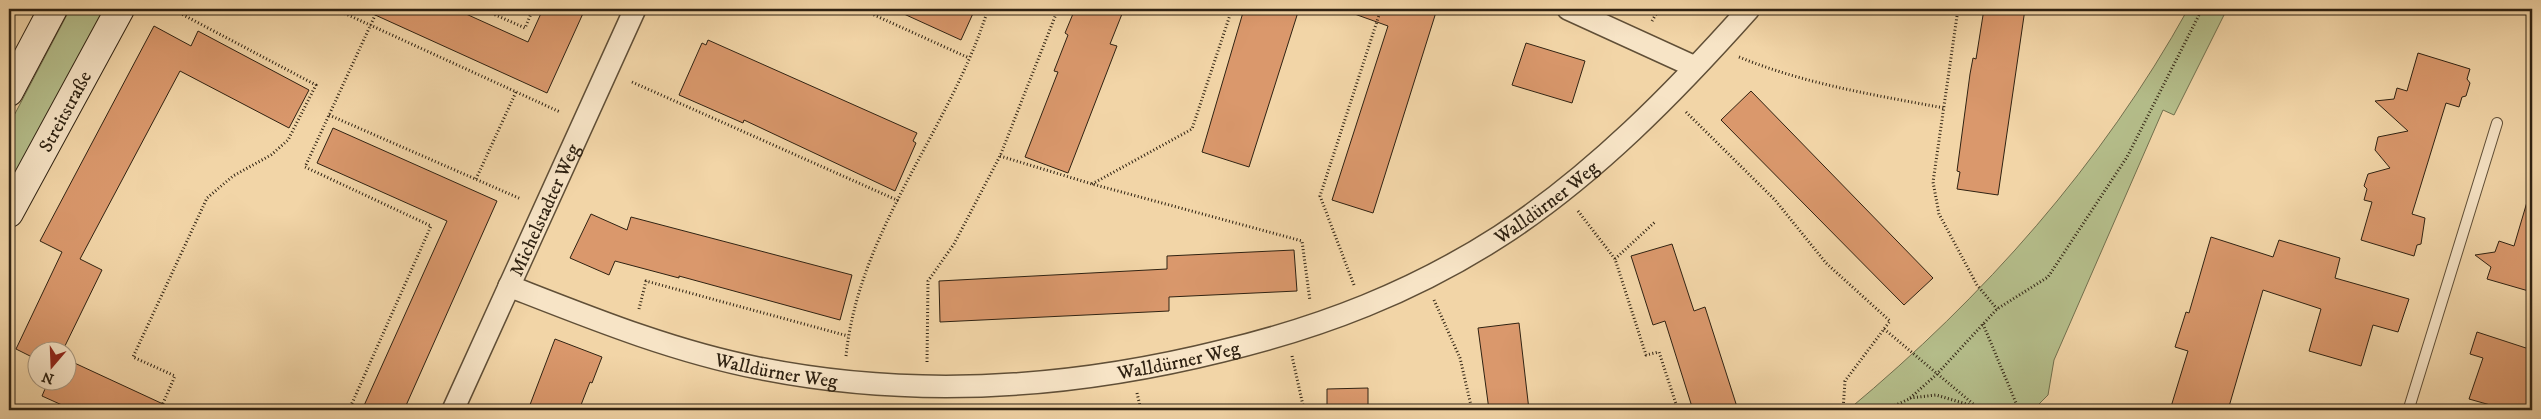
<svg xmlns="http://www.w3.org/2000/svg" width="2541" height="419" font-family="'IM FELL DW Pica',serif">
	<rect width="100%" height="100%" fill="#f2d5a7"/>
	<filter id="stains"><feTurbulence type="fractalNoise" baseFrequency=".004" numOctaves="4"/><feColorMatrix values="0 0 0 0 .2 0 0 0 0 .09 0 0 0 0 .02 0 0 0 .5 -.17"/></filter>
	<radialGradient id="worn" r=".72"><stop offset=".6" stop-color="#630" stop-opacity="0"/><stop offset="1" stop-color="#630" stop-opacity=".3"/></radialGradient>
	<path fill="#b5be8b" stroke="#72704e" d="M70 9H104L9 190V125Z
		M2188 9H2227L2174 115 2163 110 2054 360 2048 395 2033 410H1848C1984 297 2102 164 2188 9Z"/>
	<path fill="#da986c" stroke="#2f2212" d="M362 9H455L528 42 543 9H585L547 93Z
		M893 9H975L961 40Z
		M1075 9H1124L1110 44 1117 46 1068 173 1025 157 1058 72 1054 71 1068 35 1065 33Z
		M1244 9H1299L1249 167 1202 152Z
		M1349 9H1437L1373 213 1332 200 1388 26 1349 12Z
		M1984 9H2025L1998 195 1957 189 1960 172 1957 171 1970 74 1973 58 1976 59Z
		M154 26 191 46 198 31 309 90 289 128 180 71 80 259 102 270 62 352H38V360L16 349 62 252 40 241Z
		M708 40 917 133 913 141 916 143 895 191 744 120 743 123 679 95 702 43 706 45Z
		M1526 43 1585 61 1572 103 1512 85Z
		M2418 53 2470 69 2467 79 2470 83 2466 96 2462 97 2459 107 2446 103 2412 214 2425 218 2421 244 2417 245 2414 256 2361 240 2372 202 2364 200 2367 189 2364 186 2368 174 2390 168 2375 150 2378 137 2408 131 2375 101 2394 99 2397 88 2407 91Z
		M1751 91 1933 278 1904 305 1721 120Z
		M333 128 497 201 404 410H362L447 221 317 163Z
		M2527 202 2532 203V292L2487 279 2491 267 2475 255 2495 252 2499 241 2514 246Z
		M591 214 627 230 631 217 852 275 840 320 679 276V278L615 261 609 275 570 258Z
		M2211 237 2273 257 2279 240 2340 258 2335 278 2409 299 2398 332 2373 325 2361 366 2309 351 2321 309 2263 290 2228 410H2170L2188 351 2175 347 2186 312 2189 313Z
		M1672 244 1694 311 1705 307 1738 410H1693L1665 321 1653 325 1631 256Z
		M1294 250 1297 291 1169 297V311L940 322 939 281 1167 269V256Z
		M1519 323 1529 410H1489L1478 328Z
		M2477 332 2532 350V410H2508L2469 399 2483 358 2470 354Z
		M555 339 602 357 592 383 590 382 579 410H528Z
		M68 360 176 410H73L42 396 48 382H68Z
		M1368 388V410H1327V389Z"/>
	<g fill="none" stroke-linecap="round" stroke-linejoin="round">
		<defs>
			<path id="service" d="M2411 410 2409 408 2497 123"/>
			<g id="minor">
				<path d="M1568 9 1695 67"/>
				<path id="s1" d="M509 286C591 318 672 351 758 368 912 399 1069 389 1222 351 1322 327 1413 292 1500 236 1594 175 1675 92 1749 9"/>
				<path id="s2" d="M453 410 635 9"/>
			</g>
			<g id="secondary">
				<path d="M9 92 53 9"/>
				<path id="s3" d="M9 213 120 9"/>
			</g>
		</defs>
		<use href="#service" stroke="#604f37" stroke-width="12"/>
		<use href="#minor" stroke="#604f37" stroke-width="24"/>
		<use href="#secondary" stroke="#2f2212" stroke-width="30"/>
		<path stroke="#2f2212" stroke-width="3" stroke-dasharray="1 2.5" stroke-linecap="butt" d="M296 9 301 11 302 9
			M335 9 560 112
			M482 9 525 28 533 9
			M861 9 969 58
			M1958 9 1933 182 1939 214 1977 285 1997 309
			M1652 21 1659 9
			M1739 57C1805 84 1874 95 1944 108
			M632 82 899 201
			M1686 112 1775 200 1826 263 1890 321 1845 381 1843 410
			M329 115 521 199
			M1000 156 1092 184 1302 241 1310 301
			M476 179 516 92
			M1092 184 1192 129 1232 9
			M1578 211 1615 259 1646 355 1659 352 1678 410
			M1615 259 1656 221
			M1354 285 1320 196 1381 9
			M1434 300 1460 358 1472 410
			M639 309 646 281 848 336
			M1983 324 2019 410
			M1884 329 1978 408
			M846 356C859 229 951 128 988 9
			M1292 356 1304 410
			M927 362 928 281 954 244 1000 156 1058 9
			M1137 393 1141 410
			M1910 398 1936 395 1987 410
			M160 410 175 376 133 357 207 198 233 176 271 155 288 140 316 85 172 9
			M349 410 431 226 305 167 378 9
			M1885 410 1909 399 1937 374 1997 309 2048 277 2127 157 2202 9"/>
		<use href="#service" stroke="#f7e4c6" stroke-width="10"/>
		<use href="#minor" stroke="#f7e4c6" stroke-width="21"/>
		<use href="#secondary" stroke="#f7e4c6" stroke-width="28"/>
	</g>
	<g text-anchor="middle" stroke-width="4" stroke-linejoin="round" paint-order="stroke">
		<g font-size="19" fill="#2f2212" stroke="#f7e4c6">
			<text dy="7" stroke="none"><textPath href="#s3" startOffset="116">Streitstraße</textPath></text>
			<text dy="7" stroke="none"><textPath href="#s1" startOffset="1090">Walldürner Weg</textPath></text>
			<text dy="7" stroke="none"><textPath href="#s2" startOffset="220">Michelstadter Weg</textPath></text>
			<text dy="7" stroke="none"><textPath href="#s1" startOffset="686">Walldürner Weg</textPath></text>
			<text dy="7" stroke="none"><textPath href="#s1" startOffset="281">Walldürner Weg</textPath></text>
		</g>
	</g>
	<rect width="2541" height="419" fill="none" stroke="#f2d5a7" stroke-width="30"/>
	<rect x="10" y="10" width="2521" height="399" fill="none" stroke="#2f2212" stroke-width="2.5"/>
	<rect x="15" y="15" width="2511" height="389" fill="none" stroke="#2f2212"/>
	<g transform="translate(52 366) rotate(199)"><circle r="24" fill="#f7e4c6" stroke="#a7967e"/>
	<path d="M0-4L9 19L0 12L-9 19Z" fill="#8f2418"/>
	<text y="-8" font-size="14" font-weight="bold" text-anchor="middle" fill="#2f2212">N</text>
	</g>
	<rect width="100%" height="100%" filter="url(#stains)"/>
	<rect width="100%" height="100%" fill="url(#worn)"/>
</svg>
